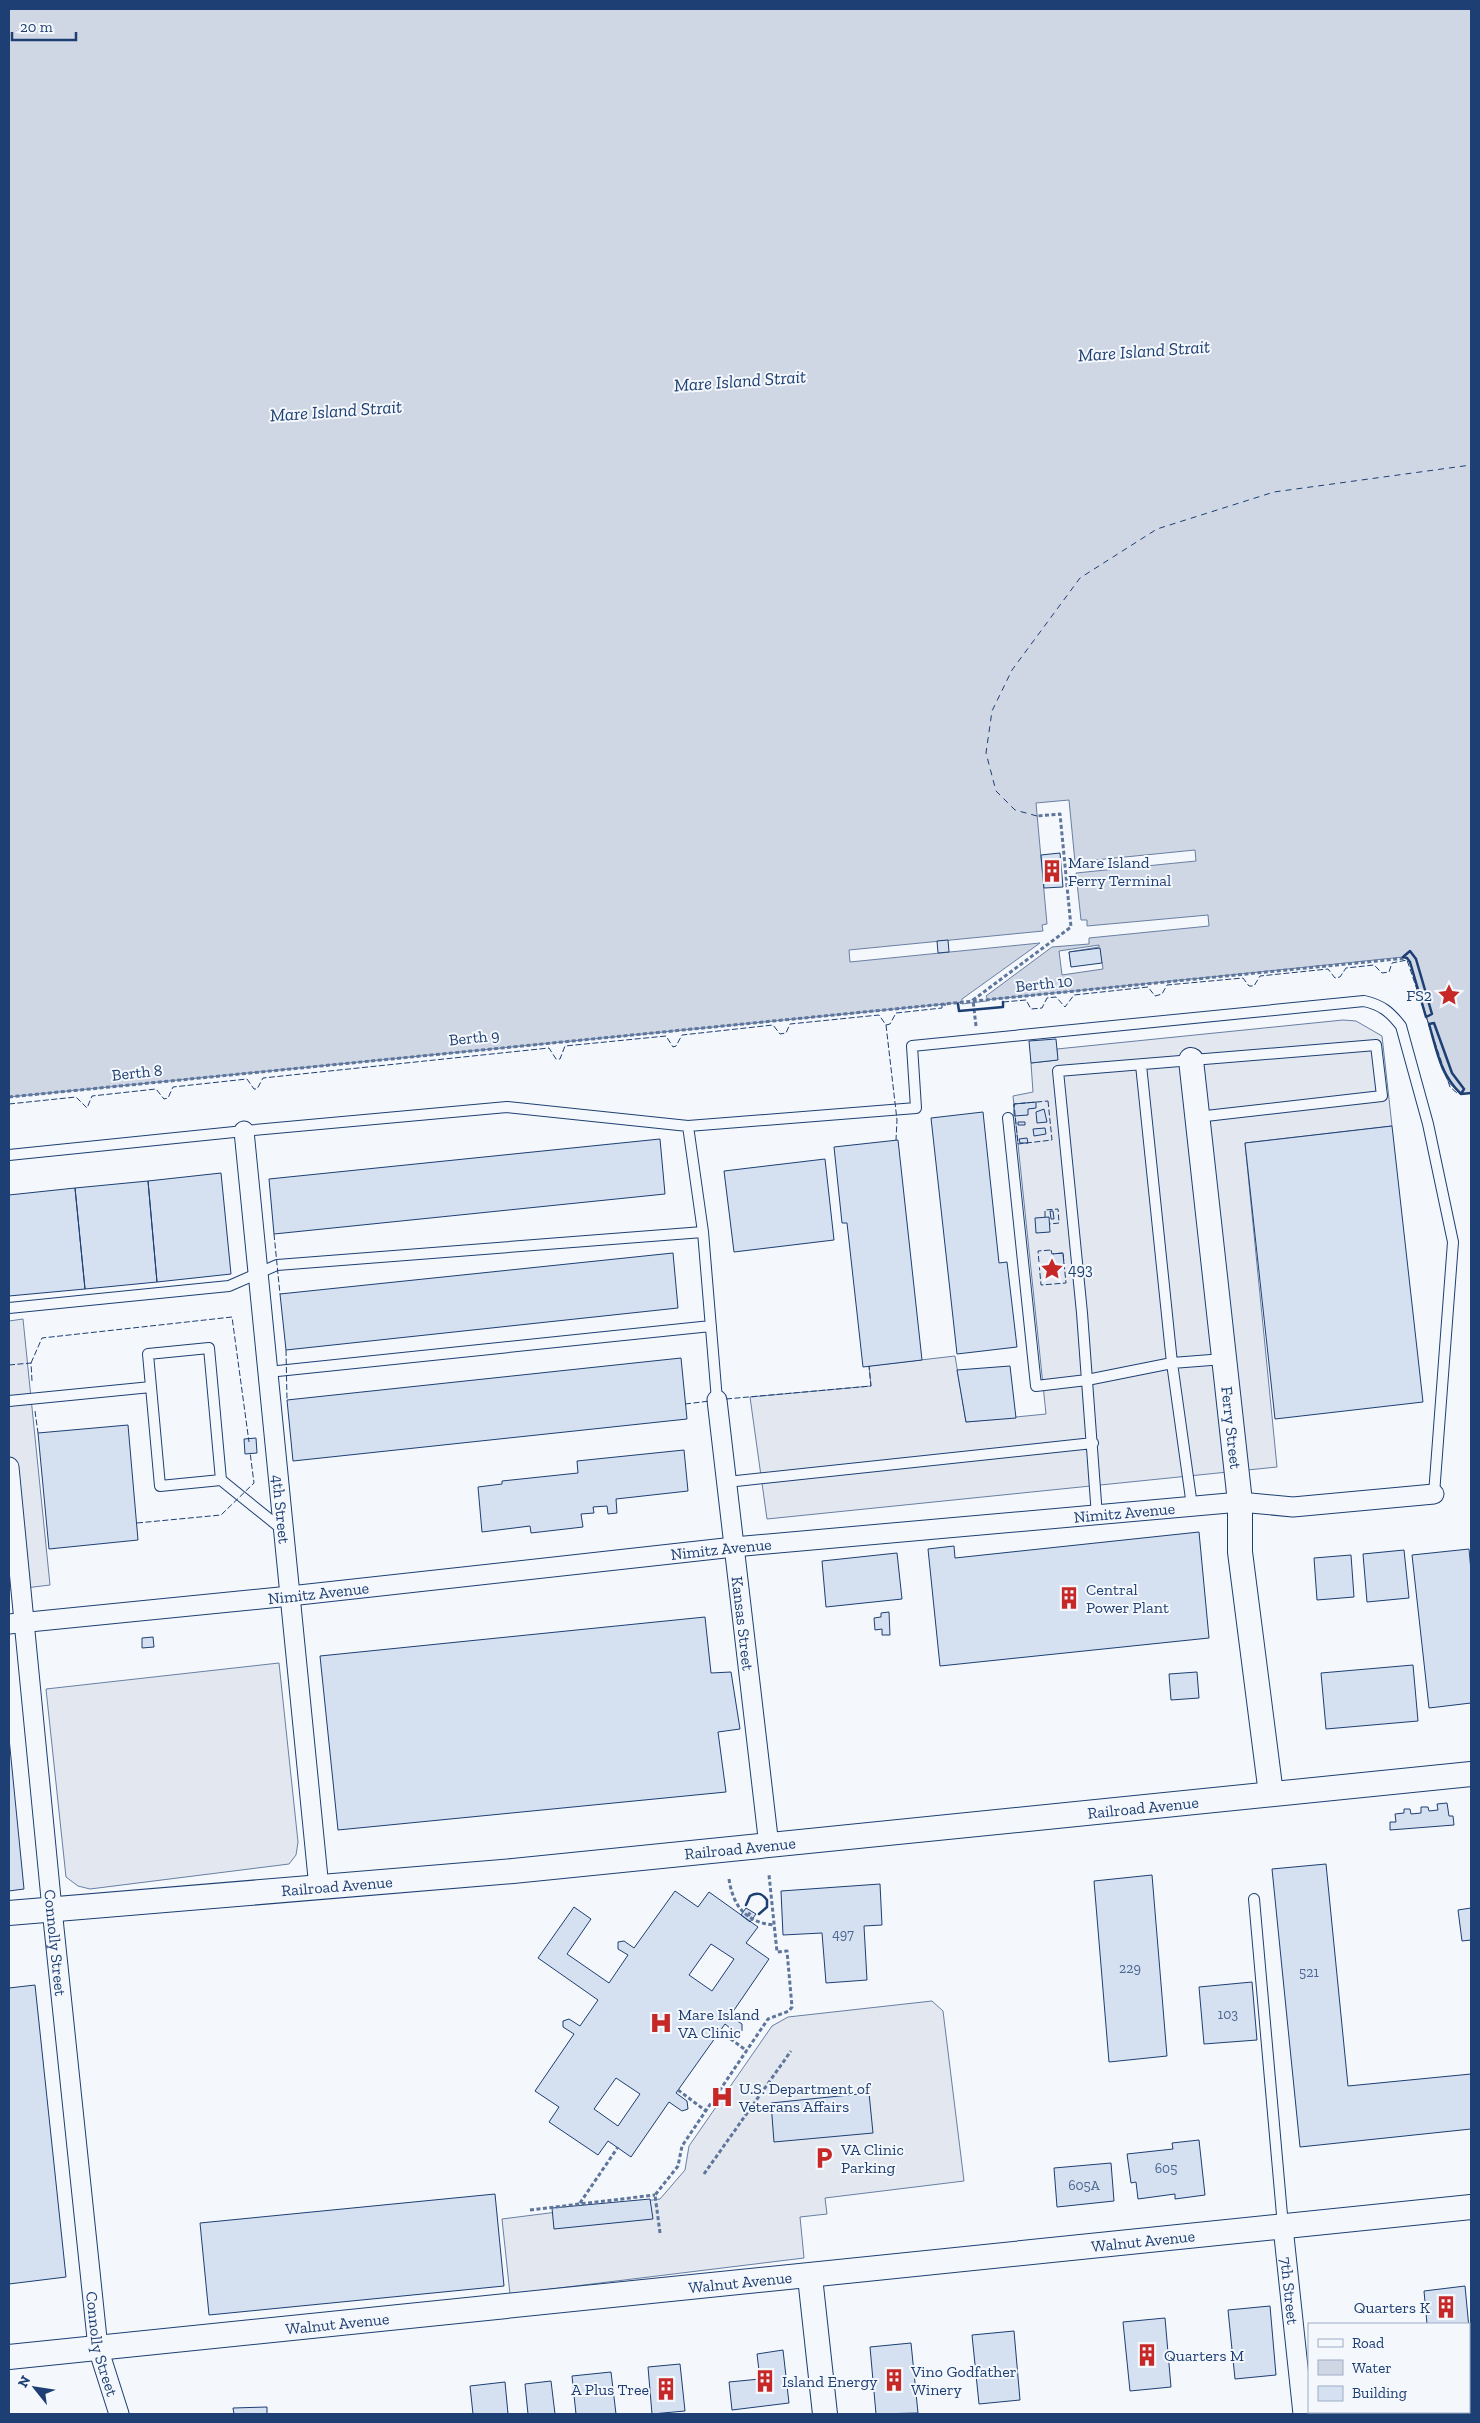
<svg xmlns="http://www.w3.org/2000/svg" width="1480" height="2423" font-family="'Zilla Slab',serif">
	<rect width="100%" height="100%" fill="#f4f7fb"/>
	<path fill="#e3e8f0" stroke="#687fa3" d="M1343 1020 1356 1021 1382 1036 1392 1126 1245 1143 1277 1467 767 1519 750 1397 871 1386 869 1366 955 1356 966 1422 1046 1414 1013 1096 1033 1092 1031 1063 1057 1060V1049Z
		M23 1319 50 1585 9 1590V1321Z
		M279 1663 298 1842 296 1855 289 1864 90 1889 78 1886 66 1877 46 1689Z
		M932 2001 943 2011 964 2181 825 2198 827 2214 800 2217 804 2258 510 2294 502 2219 660 2199 685 2170 689 2146 772 2026 788 2017Z"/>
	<path fill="#cfd7e4" stroke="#687fa3" d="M9 9H1471V1093L1461 1094 1449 1083 1442 1069 1410 962 1407 958 1403 957C939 1006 474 1050 9 1097Z"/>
	<path fill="#f4f7fb" stroke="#687fa3" d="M1069 800 1075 862 1195 850 1196 861 1076 873 1081 920H1087V926L1208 915 1209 926 1089 938V944L1052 947 986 996 988 1000 986 1001 962 1004V999L1040 943 850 962 849 950 1043 931 1042 925 1047 924 1036 803Z
		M1099 945V947L1069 952 1071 966 1102 962 1103 969 1062 975 1059 951Z"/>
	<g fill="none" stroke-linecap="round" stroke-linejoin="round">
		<path stroke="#1d3f73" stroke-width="1" stroke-dasharray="6 5" stroke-linecap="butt" d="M1037 816 1015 810 996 791 986 753 992 711 1012 670 1080 578 1157 529 1274 492 1471 465"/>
	</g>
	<path fill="#d5e0f0" stroke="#1d3f73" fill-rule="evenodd" d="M1060 853 1063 887 1044 888 1041 855Z
		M948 940 949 952 938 953 937 941Z
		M1100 948 1102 963 1071 967 1069 952Z
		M1056 1039 1058 1060 1031 1063 1029 1041Z
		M1036 1102V1108L1028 1109V1115L1014 1116V1104Z
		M1044 1109 1047 1122 1037 1123 1036 1112Z
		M983 1112 999 1263 1007 1262 1017 1347 957 1354 931 1118Z
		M1018 1122H1025V1125H1018Z
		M1392 1126 1423 1402 1275 1419 1245 1143Z
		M1045 1128 1046 1134 1034 1136 1033 1129Z
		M1027 1138 1028 1143H1020L1019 1139Z
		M660 1139 665 1194 274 1234 269 1179Z
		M898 1140 922 1360 863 1367 847 1223H842L834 1147Z
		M825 1159 834 1240 734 1252 724 1171Z
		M221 1173 231 1274 157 1282 148 1181Z
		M148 1181 157 1282 85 1289 75 1188Z
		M75 1188 85 1289 9 1296V1195Z
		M1050 1211H1053L1054 1219H1051Z
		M1049 1217 1050 1232 1036 1233 1035 1218Z
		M673 1253 678 1308 286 1350 280 1294Z
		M1063 1253 1064 1265 1053 1266 1052 1254Z
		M681 1358 687 1419 293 1461 287 1400Z
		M1010 1366 1016 1418 966 1422 957 1370Z
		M128 1425 138 1540 49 1549 38 1433Z
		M256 1438 257 1453 245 1454 244 1439Z
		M684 1450 688 1491 616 1499 617 1513 608 1514 607 1506 593 1507 594 1513 581 1514 583 1527 531 1533 530 1526 482 1532 478 1487 502 1484V1481L578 1473 577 1461Z
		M1199 1532 1209 1638 940 1666 928 1549 954 1546 955 1558Z
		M1469 1549 1471 1571V1703L1429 1708 1412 1555Z
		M1404 1550 1409 1598 1367 1602 1363 1554Z
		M897 1553 902 1599 826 1607 822 1561Z
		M1351 1555 1354 1597 1317 1600 1314 1558Z
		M889 1612 890 1635H882V1629L875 1630 874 1618 881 1617V1613Z
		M705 1617 711 1673 731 1672 740 1729 718 1732 726 1792 338 1830 320 1656Z
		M153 1637 154 1647 142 1648V1638Z
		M1413 1665 1418 1721 1326 1729 1321 1673Z
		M1197 1672 1199 1698 1171 1700 1169 1674Z
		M9 1738 24 1889 9 1891Z
		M1447 1803 1449 1816H1453L1454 1825 1390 1830V1822H1396L1395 1814 1404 1813V1809H1410L1411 1814 1421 1813V1807H1428L1429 1811 1438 1810 1437 1804Z
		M1326 1864 1348 2086 1471 2074V2129L1300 2147 1272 1869Z
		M1152 1875 1167 2056 1109 2062 1094 1881Z
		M880 1884 882 1925 864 1926 867 1980 826 1983 822 1933 783 1935 781 1891Z
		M675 1891 698 1907 709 1892 758 1927 746 1943 769 1959 730 2016 742 2024V2031L736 2033 725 2024 676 2093 687 2101 688 2109 682 2111 669 2102 631 2157 608 2141 598 2155 549 2122 559 2107 535 2091 574 2034 563 2027V2021L569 2019 580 2026 598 2000 538 1958 574 1907 591 1919 567 1954 609 1983 628 1955 618 1949V1942L624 1941 634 1948ZM711 1944 734 1959 712 1991 689 1975ZM616 2078 640 2094 618 2126 594 2109Z
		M746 1908 756 1914 750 1922 741 1915Z
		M1471 1908V1940L1462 1941 1458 1910Z
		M1252 1982 1257 2040 1204 2044 1199 1987Z
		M35 1985 66 2277 9 2284V1988Z
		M869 2093 873 2133 774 2142 771 2103Z
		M1199 2140 1205 2195 1175 2199V2194L1138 2199 1136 2182 1131 2183 1127 2154 1173 2149 1172 2143Z
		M1111 2163 1114 2201 1057 2207 1054 2168Z
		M495 2194 504 2286 209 2315 200 2223Z
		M650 2199 653 2219 554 2229 552 2208Z
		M1465 2286 1471 2349V2356H1469V2324H1427L1424 2291Z
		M1270 2306 1276 2375 1235 2379 1228 2310Z
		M1165 2318 1171 2387 1130 2391 1123 2322Z
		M1014 2331 1020 2400 979 2404 972 2335Z
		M911 2343 918 2413 876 2414 870 2347Z
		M783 2350 789 2403 732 2410 729 2382 760 2379 757 2354Z
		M680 2364 685 2411 652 2414 648 2367Z
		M611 2372 616 2414H576L572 2376Z
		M551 2381 555 2414H528L525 2384Z
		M505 2382 508 2414H473L470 2386Z
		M267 2407V2414H234L233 2408Z"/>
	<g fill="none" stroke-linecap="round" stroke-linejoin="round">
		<defs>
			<path id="service" d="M1141 1065 1172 1363 1192 1506
				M1008 1118 1036 1386 1087 1380 1172 1363 1224 1359
				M688 1126 703 1232 717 1400
				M9 1155 244 1131 507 1107 688 1126 916 1108 912 1046 1364 1001C1382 1005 1390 1012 1401 1026L1428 1124 1453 1242 1434 1494
				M9 1308 229 1286 277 1265 703 1232
				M209 1348 221 1480 160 1486 148 1354Z
				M268 1372 711 1326
				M9 1401 151 1387
				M221 1480 283 1530
				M727 1482 1093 1443
				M1097 1516 1082 1313 1058 1071 1376 1045 1382 1096 1197 1117
				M1254 1899 1283 2226"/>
			<g id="minor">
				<path id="s1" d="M244 1131 319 1888"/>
				<path id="s2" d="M717 1400 769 1846"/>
				<path id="s3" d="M9 1467 52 1909 98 2348 119 2414"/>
				<path id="s4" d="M9 1624 290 1596 734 1547 1240 1502 1293 1507 1434 1494"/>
				<path id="s5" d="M1283 2227 1303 2414"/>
			</g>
			<g id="tertiary">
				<path id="s6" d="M1191 1060 1240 1502V1552L1271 1794"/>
				<path id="s7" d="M9 1913 513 1871 1471 1774"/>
				<path d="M810 2277 825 2414"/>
				<path id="s8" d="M9 2357 1471 2207"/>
			</g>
		</defs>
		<use href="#service" stroke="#1d3f73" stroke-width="12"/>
		<use href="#minor" stroke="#1d3f73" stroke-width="21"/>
		<use href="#tertiary" stroke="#1d3f73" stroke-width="26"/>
		<path stroke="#5e769c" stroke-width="3" stroke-dasharray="4 2.5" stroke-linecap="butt" d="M976 1026 973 1000 1071 927 1060 814 1037 816
			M9 1097 1407 958
			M729 1879C733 1906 746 1923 775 1925
			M748 1916 751 1911
			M720 2031 747 2051
			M678 2090 706 2111
			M704 2174 791 2051
			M580 2203 618 2147
			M530 2210 655 2195
			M660 2233 655 2195 678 2166 682 2146 768 2019 789 2011 792 2007 787 1951 777 1952 769 1875"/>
		<use href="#service" stroke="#f4f7fb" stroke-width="10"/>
		<use href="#minor" stroke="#f4f7fb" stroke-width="19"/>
		<use href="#tertiary" stroke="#f4f7fb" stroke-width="24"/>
		<path stroke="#1d3f73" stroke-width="1" stroke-dasharray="6 2.5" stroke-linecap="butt" d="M1003 1002 1026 1000 1031 1009 1042 1008 1047 998 1056 997 1065 1007 1074 995 1148 987 1155 996 1162 994 1167 985 1243 978 1249 986H1254L1260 976 1328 969 1335 978 1340 977 1346 968 1374 965 1382 973 1389 972 1392 963 1407 960 1450 1087 1457 1093 1461 1094
			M886 1025 897 1120 896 1140
			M1048 1101 1052 1140 1018 1144 1014 1104Z
			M9 1104 76 1097 87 1108 92 1096 156 1089 164 1099 168 1098 173 1087 247 1079 254 1089H257L263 1078 549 1048 556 1059H560L565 1046 666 1036 673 1047 676 1046 682 1035 773 1025 780 1034 786 1033 790 1024 879 1015 886 1025 890 1024 896 1013 942 1008V1005H946
			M1045 1217V1210L1058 1209 1059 1223 1050 1224
			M274 1234 280 1294
			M1051 1250 1052 1254 1063 1253 1066 1283 1041 1285 1038 1251Z
			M286 1350 287 1400
			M31 1363 42 1338 232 1317 249 1442
			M9 1365 31 1363 32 1381
			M726 1399 871 1386 869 1366
			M685 1404 710 1401
			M35 1411 38 1433
			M137 1523 221 1515 254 1483 250 1452"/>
		<path stroke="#1d3f73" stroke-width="2.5" d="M1410 951 1416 959 1432 1014 1426 1017 1410 962 1407 958 1403 957Z
			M958 1004 959 1011 1003 1007V1002
			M1434 1023 1452 1073 1464 1089 1461 1094C1440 1074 1437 1051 1429 1024Z
			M1461 1094 1471 1093
			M746 1905 750 1896C757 1892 762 1893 767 1900V1907L759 1914"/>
	</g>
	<defs>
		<symbol id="building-bare" viewBox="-9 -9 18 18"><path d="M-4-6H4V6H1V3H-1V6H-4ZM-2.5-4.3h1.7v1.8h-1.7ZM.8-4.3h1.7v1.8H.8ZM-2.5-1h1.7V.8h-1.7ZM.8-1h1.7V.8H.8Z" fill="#c62828" stroke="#f4f7fb" stroke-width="2.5" paint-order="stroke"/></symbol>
		<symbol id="sight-bare" viewBox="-9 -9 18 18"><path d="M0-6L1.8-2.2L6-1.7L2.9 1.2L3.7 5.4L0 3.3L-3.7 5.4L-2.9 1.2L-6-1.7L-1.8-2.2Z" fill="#c62828" stroke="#f4f7fb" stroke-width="2.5" paint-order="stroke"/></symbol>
		<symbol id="hospital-bare" viewBox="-9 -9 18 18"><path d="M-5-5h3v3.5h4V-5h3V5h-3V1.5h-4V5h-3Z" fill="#c62828" stroke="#f4f7fb" stroke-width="2.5" paint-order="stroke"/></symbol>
		<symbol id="parking-bare" viewBox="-9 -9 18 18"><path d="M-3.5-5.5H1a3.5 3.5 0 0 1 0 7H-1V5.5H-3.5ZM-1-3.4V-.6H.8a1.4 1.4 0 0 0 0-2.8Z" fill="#c62828" stroke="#f4f7fb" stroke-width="2.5" paint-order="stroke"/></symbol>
	</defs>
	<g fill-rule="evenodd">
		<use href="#building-bare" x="1036" y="855" width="32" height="32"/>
		<use href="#sight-bare" x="1433" y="979" width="32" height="32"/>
		<use href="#sight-bare" x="1036" y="1253" width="32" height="32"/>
		<use href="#building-bare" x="1053" y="1582" width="32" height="32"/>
		<use href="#hospital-bare" x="645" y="2007" width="32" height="32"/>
		<use href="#hospital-bare" x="706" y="2081" width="32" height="32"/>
		<use href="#parking-bare" x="808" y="2142" width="32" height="32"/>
		<use href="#building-bare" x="1430" y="2291" width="32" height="32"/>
		<use href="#building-bare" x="1131" y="2339" width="32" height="32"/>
		<use href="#building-bare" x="878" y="2364" width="32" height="32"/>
		<use href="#building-bare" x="749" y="2365" width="32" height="32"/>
		<use href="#building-bare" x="650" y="2373" width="32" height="32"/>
	</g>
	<g text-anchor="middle" stroke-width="4" stroke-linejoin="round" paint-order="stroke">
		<g font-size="14" fill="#4b6792">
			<text x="843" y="1939">497</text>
			<text x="1130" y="1973">229</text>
			<text x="1309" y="1977">521</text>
			<text x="1228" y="2019">103</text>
			<text x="1166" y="2173">605</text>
			<text x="1084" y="2190">605A</text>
		</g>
		<g font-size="16" fill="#1d3f73" stroke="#f4f7fb" text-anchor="start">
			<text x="1068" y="868">Mare Island<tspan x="1068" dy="18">Ferry Terminal</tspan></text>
			<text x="1432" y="1001" text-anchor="end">FS2</text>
			<text x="1068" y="1275">493</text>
			<text x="1086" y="1595">Central<tspan x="1086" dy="18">Power Plant</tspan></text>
			<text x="678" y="2020">Mare Island<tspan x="678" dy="18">VA Clinic</tspan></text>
			<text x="739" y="2094">U.S. Department of<tspan x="739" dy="18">Veterans Affairs</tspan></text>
			<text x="841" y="2155">VA Clinic<tspan x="841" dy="18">Parking</tspan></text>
			<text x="1430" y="2313" text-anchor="end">Quarters K</text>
			<text x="1164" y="2361">Quarters M</text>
			<text x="911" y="2377">Vino Godfather<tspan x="911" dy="18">Winery</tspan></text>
			<text x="782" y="2387">Island Energy</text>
			<text x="649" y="2395" text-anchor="end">A Plus Tree</text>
		</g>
		<g font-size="16" fill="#1d3f73" stroke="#f4f7fb">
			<text transform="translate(1044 983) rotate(-6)" y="6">Berth 10</text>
			<text transform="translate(474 1037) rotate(-6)" y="6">Berth 9</text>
			<text transform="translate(137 1072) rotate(-6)" y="6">Berth 8</text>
			<text dy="6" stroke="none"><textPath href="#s6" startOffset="370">Ferry Street</textPath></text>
			<text dy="6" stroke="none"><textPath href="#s1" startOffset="380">4th Street</textPath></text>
			<text dy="6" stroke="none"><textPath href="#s4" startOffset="1121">Nimitz Avenue</textPath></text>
			<text dy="6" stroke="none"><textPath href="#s4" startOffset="716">Nimitz Avenue</textPath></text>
			<text dy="6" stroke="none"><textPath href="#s4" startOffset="311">Nimitz Avenue</textPath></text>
			<text dy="6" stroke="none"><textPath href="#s2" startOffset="225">Kansas Street</textPath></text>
			<text dy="6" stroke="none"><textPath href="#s7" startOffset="1139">Railroad Avenue</textPath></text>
			<text dy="6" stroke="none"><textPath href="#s7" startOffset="734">Railroad Avenue</textPath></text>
			<text dy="6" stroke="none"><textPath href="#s7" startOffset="329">Railroad Avenue</textPath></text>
			<text dy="6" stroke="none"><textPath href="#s3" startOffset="478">Connolly Street</textPath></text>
			<text dy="6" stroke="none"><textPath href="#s8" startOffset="1140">Walnut Avenue</textPath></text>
			<text dy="6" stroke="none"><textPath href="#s8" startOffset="735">Walnut Avenue</textPath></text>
			<text dy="6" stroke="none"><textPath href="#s5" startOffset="64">7th Street</textPath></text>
			<text dy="6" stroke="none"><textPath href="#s8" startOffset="330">Walnut Avenue</textPath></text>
			<text dy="6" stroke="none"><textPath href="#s3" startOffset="882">Connolly Street</textPath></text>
		</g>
		<g font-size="18" font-style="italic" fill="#1d3f73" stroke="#f4f7fb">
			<text transform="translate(1144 351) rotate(-4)" y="6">Mare Island Strait</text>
			<text transform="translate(740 381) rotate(-4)" y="6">Mare Island Strait</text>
			<text transform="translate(336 411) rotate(-4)" y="6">Mare Island Strait</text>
		</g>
	</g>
	<rect width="1480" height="2423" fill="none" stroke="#1d3f73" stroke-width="20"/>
	<rect x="1308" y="2323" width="162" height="90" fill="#f4f7fb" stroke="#9eadc5"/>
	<rect x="1318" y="2339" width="25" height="8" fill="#f4f7fb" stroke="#9eadc5"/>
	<text x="1352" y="2348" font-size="15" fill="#1d3f73">Road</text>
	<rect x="1318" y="2360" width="25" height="15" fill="#cfd7e4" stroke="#9eadc5"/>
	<text x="1352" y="2373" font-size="15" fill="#1d3f73">Water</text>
	<rect x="1318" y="2386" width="25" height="15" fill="#d5e0f0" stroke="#9eadc5"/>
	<text x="1352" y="2398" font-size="15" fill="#1d3f73">Building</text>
	<g transform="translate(35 2388) rotate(300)" stroke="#f4f7fb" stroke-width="4" paint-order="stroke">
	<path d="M0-4L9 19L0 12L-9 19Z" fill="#1d3f73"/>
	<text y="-8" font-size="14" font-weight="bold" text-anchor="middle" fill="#1d3f73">N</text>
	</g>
	<path d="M12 32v8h64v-8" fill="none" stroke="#1d3f73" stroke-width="2.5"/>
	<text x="20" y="32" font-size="15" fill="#1d3f73" stroke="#f4f7fb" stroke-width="4" paint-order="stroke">20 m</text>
</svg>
